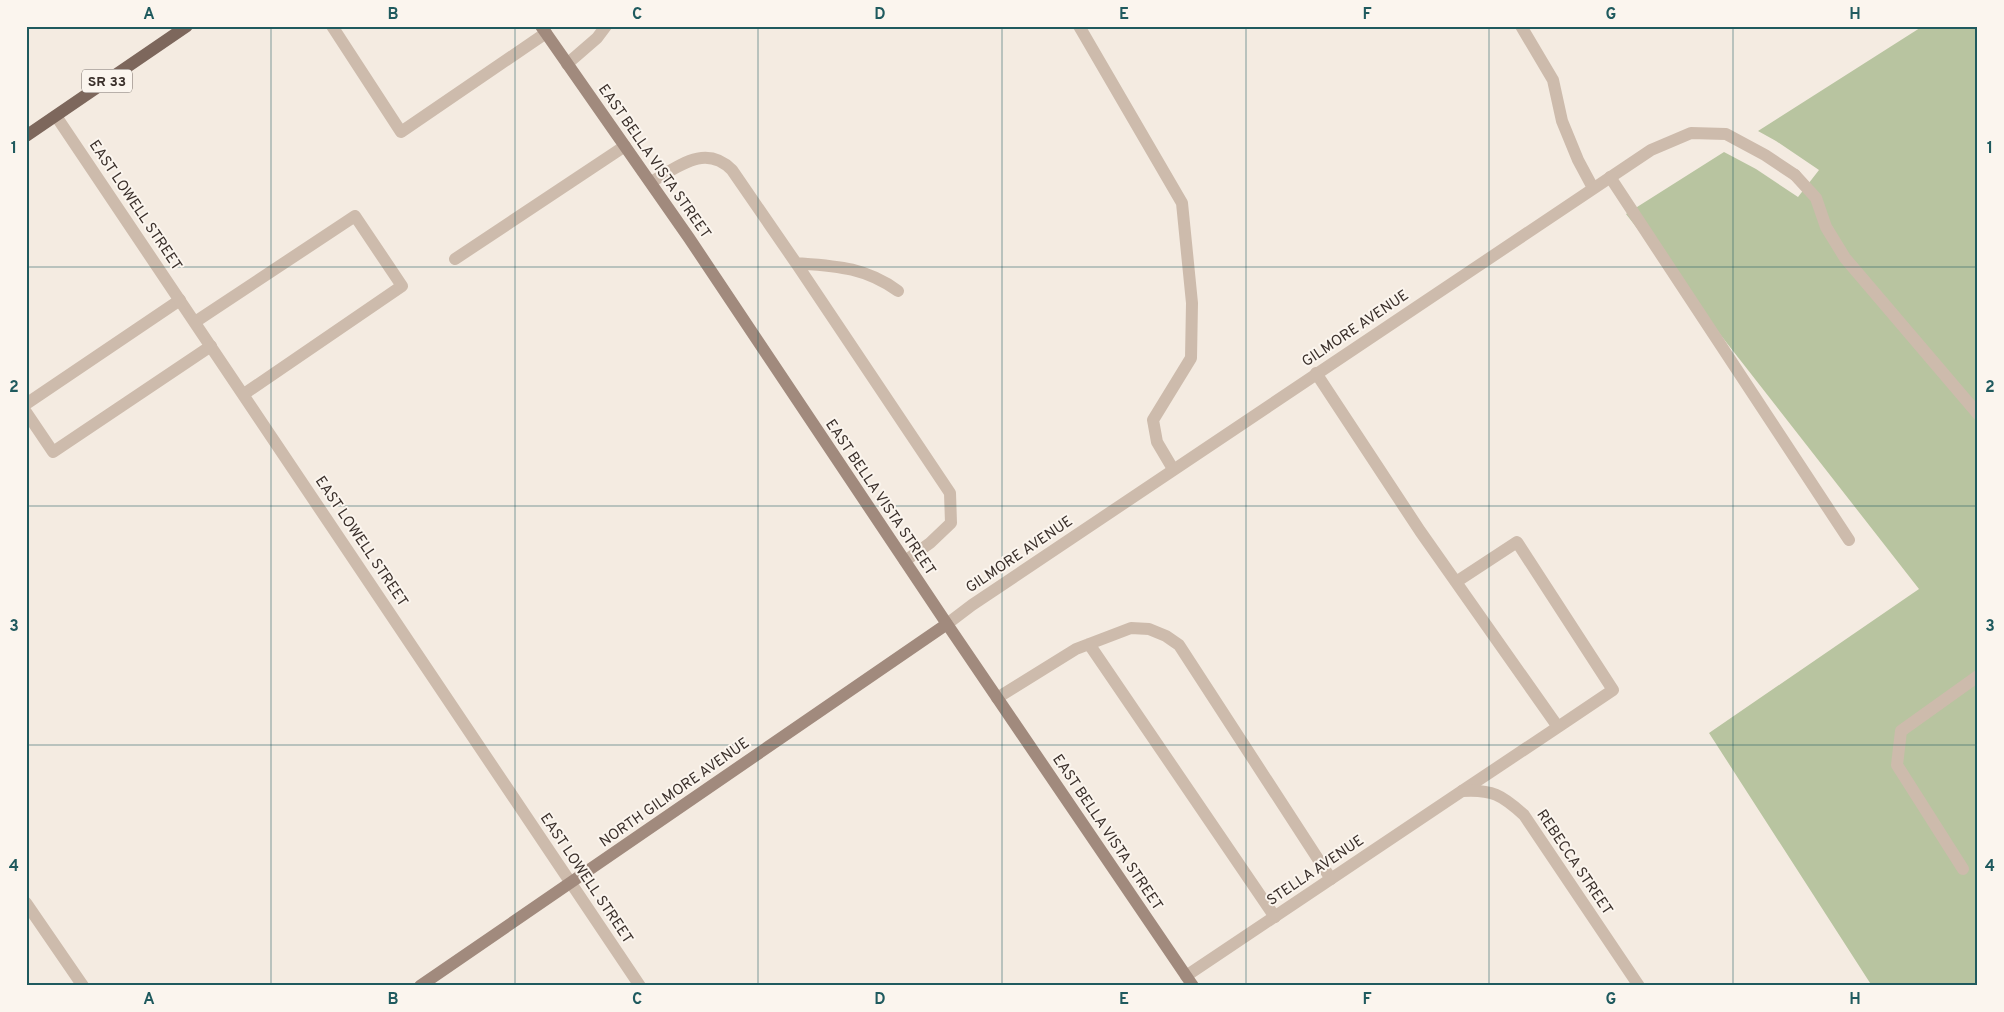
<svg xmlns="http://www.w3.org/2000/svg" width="2004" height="1012" font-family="Overpass,sans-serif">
	<rect width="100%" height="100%" fill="#f4ebe1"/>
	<path fill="#b8c4a0" d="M1923 26H1978V986H1872L1709 733 1919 589 1626 214 1724 152 1756 169 1798 197 1819 170 1776 141 1758 131Z"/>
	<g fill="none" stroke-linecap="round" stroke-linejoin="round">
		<path stroke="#cdbbac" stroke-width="12" d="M332 26 401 132 546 33
			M1079 26 1182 203 1192 303 1191 358 1153 420 1157 442 1173 469
			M1521 26 1553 80 1562 121 1578 160 1593 188
			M567 64 597 38 606 26
			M1795 175 1816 198 1826 227 1845 258 1978 414
			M1610 177 1849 540
			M651 182C678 167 705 143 732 170L796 263
			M455 259 625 146
			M898 291C865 267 836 266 796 263L950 493 951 523 930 543 905 561
			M195 322 355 216 402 286 244 394
			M1316 373 1420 531 1558 727 1462 791
			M26 404 180 300
			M26 412 53 452 211 346
			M1456 582 1517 542 1613 690 1558 727
			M1089 644 1275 917
			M997 698 1076 649 1131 628 1149 629 1166 636 1179 645 1331 879
			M1963 869 1897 765 1901 731 1978 676"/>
		<path stroke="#cdbbac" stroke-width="12" d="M56 116 640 986
			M947 624 972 605 1651 150 1691 133 1726 134 1765 155 1795 175
			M26 903 83 986
			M1186 976 1462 791C1492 789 1502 795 1524 815L1639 986"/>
		<path stroke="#a18a7d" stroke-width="12" d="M541 26 689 238 947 624 1193 986
			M420 986 947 624"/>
		<path stroke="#7d675c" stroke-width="12" d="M26 136 187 26"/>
	</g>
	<path fill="none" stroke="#1f5a5e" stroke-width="1" stroke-opacity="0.55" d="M271 26V986M515 26V986M758 26V986M1002 26V986M1246 26V986M1489 26V986M1733 26V986M26 267H1978M26 506H1978M26 745H1978"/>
	<g text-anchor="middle" stroke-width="4" stroke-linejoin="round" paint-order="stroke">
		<rect fill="#fbf5ee" stroke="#756b66" stroke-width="1" x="82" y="69.5" width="50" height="23" rx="4"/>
		<g font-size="14" font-weight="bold" fill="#3b302b">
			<text x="107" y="86">SR 33</text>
		</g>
		<g font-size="15" fill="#3b302b" stroke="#fbf5ee">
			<text transform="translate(655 161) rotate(55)" y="5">EAST BELLA VISTA STREET</text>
			<text transform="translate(136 205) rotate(56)" y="5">EAST LOWELL STREET</text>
			<text transform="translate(1355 328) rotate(-34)" y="5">GILMORE AVENUE</text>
			<text transform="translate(881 497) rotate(56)" y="5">EAST BELLA VISTA STREET</text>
			<text transform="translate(362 541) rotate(56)" y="5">EAST LOWELL STREET</text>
			<text transform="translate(1019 554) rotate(-34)" y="5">GILMORE AVENUE</text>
			<text transform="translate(674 792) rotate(-35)" y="5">NORTH GILMORE AVENUE</text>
			<text transform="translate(1108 832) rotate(56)" y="5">EAST BELLA VISTA STREET</text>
			<text transform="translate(1575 862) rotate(56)" y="5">REBECCA STREET</text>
			<text transform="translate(1315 870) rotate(-34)" y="5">STELLA AVENUE</text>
			<text transform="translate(587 878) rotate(56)" y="5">EAST LOWELL STREET</text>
		</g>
	</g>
	<rect width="2004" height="1012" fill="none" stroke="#fbf5ee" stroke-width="55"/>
	<rect x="28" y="28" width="1948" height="956" fill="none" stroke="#1f5a5e" stroke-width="2"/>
	<g font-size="16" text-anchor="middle" font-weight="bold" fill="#1f5a5e">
		<text x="149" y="19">A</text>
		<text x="393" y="19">B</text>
		<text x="637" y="19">C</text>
		<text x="880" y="19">D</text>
		<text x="1124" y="19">E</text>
		<text x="1367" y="19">F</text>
		<text x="1611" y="19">G</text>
		<text x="1855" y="19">H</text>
		<text x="14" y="153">1</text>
		<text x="1990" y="153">1</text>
		<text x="14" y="392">2</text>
		<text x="1990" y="392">2</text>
		<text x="14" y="631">3</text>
		<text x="1990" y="631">3</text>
		<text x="14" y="871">4</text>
		<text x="1990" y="871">4</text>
		<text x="149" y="1004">A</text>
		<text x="393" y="1004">B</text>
		<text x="637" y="1004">C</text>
		<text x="880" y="1004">D</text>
		<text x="1124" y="1004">E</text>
		<text x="1367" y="1004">F</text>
		<text x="1611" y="1004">G</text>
		<text x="1855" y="1004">H</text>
	</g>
</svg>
